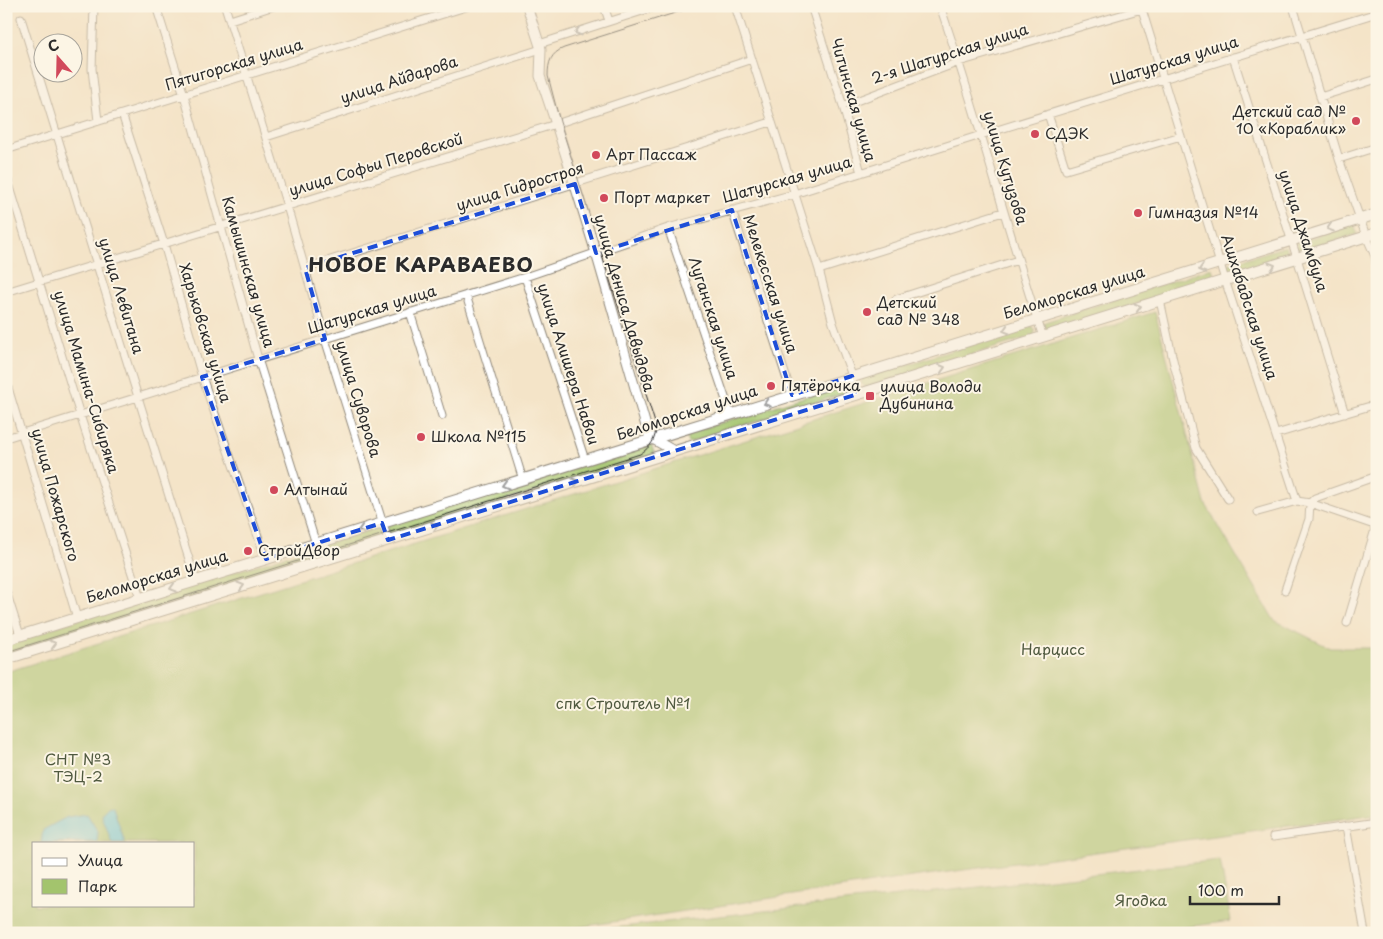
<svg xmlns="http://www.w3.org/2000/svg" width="1383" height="939" font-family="'Playpen Sans',sans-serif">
	<rect width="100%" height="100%" fill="#fcf5e5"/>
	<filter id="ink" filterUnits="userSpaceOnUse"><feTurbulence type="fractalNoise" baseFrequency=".02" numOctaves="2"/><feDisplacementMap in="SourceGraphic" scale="10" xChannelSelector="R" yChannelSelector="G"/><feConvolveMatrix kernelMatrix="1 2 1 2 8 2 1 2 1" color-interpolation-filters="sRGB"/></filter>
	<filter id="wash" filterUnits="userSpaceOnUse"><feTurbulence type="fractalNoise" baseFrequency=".0096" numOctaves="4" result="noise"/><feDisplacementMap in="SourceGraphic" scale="20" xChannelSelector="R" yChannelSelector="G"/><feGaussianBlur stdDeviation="1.12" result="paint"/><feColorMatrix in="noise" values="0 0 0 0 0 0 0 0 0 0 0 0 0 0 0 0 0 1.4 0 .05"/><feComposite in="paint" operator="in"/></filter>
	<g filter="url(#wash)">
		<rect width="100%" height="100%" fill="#f4e4c8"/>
		<path fill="#a3c46d" stroke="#67784c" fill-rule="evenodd" d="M1354 224 1357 234 1298 252 1296 243Z
			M1286 246 1289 255 1229 274 1226 265Z
			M1212 268 1215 279 1048 332 1042 328 1045 322Z
			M1155 312 1205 503 1274 620 1330 648H1377V814L912 877 539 933H6V672ZM34 843H194V905H34Z
			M1032 326 1035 330 1034 336 865 387 861 383 863 378Z
			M849 383 852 387 851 391 688 443 685 434Z
			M651 445 655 455 389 536 386 525Z
			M380 527 384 539 6 655V642Z
			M1220 860 1231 921 1142 933H568Z"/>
		<path fill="#61c8de" stroke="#467a84" d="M109 806 113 807 125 843H112L102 816 103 812Z
			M87 814 98 832 97 842 41 843 43 830 67 817Z"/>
	</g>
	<g filter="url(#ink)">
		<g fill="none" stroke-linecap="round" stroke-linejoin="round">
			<defs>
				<path id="minor" d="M94 6 92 69 98 121
					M156 6 184 95 258 359 316 544
					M225 6 287 206 325 339 388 540
					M604 6 609 21
					M735 6 819 270 833 323 852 376
					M811 6 843 106 861 173
					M940 6C978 115 1006 227 1043 337
					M1141 6 1225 280 1297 501
					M1293 6 1339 159 1366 236 1375 256 1377 268
					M21 18C79 206 136 394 196 581
					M230 20 274 6
					M539 44 658 6
					M1233 57 1297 258 1345 414
					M1320 97 1377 79
					M843 106 959 62 1152 6
					M122 114 164 244 202 377 266 559
					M1048 114 1066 170 1181 136
					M266 137 541 49
					M6 150 469 6
					M1339 159 1377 147
					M6 174 80 415 140 598
					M732 210 792 395
					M668 228 731 415
					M305 268 771 122
					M819 270 1003 212
					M525 277 585 460
					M6 292 556 124 752 59
					M466 295 523 480
					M896 299 1018 260
					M1160 300 1173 360 1196 448 1228 499
					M410 312 442 416
					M6 381 77 618
					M1276 434 1377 404
					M6 438 525 277 668 228 794 194 981 135 1377 13
					M1258 512 1297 501 1310 503 1377 526
					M1285 590 1309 519 1310 503 1315 498 1377 476
					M6 591 20 635
					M1347 623 1376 526
					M1346 826 1365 933
					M1273 837 1377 822"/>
				<path id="tertiary" d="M527 6 541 49 540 76 556 124 596 253 648 433 653 439 674 451"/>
				<path id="secondary" d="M6 640 1377 214
					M6 659 1377 233"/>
			</defs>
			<use href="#minor" stroke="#90887a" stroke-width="9"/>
			<use href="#tertiary" stroke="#90887a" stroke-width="11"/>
			<use href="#secondary" stroke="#90887a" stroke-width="12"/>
			<use href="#minor" stroke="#fff" stroke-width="7"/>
			<use href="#tertiary" stroke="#fff" stroke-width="9"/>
			<use href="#secondary" stroke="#fff" stroke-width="10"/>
			<path stroke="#2b2b2b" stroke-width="1" d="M6 652 640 454C651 447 656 439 656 426L560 122 548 76C548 62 551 53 564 48L697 6"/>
		</g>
		<defs><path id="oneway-chevron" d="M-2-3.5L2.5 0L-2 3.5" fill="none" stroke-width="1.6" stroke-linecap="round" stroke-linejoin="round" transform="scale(1.25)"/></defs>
		<g stroke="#a0a0a0">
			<use href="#oneway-chevron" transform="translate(578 32) rotate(162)"/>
			<use href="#oneway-chevron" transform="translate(1330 228) rotate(162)"/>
			<use href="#oneway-chevron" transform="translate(1272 266) rotate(-17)"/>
			<use href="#oneway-chevron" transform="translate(1202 269) rotate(163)"/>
			<use href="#oneway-chevron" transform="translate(1138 307) rotate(-17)"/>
			<use href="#oneway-chevron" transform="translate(1006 330) rotate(163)"/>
			<use href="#oneway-chevron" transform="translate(942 368) rotate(-17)"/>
			<use href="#oneway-chevron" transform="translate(767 403) rotate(161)"/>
			<use href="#oneway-chevron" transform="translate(720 437) rotate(-17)"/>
			<use href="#oneway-chevron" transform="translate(576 482) rotate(-17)"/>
			<use href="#oneway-chevron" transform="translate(505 485) rotate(163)"/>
			<use href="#oneway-chevron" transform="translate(435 526) rotate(-17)"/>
			<use href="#oneway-chevron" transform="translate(361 530) rotate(163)"/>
			<use href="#oneway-chevron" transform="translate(241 586) rotate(-17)"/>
			<use href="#oneway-chevron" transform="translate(173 588) rotate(163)"/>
			<use href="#oneway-chevron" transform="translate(53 644) rotate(-17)"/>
		</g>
	</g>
	<path d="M0 0H1383V939H0ZM575 184 596 253 732 210 792 395 852 376 858 394 388 540 382 523 266 559 202 377 325 339 305 268Z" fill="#f4e4c8" fill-opacity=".55" fill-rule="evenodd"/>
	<path fill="none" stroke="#1d4ed8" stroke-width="4" stroke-dasharray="10 6" stroke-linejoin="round" d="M575 184 596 253 732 210 792 395 852 376 858 394 388 540 382 523 266 559 202 377 325 339 305 268Z"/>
	<g fill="#d1495b" stroke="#fcf5e5" stroke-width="2">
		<circle cx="1356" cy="121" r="5"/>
		<circle cx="1035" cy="134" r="5"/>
		<circle cx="596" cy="155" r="5"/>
		<circle cx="604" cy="198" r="5"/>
		<circle cx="1138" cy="213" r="5"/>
		<circle cx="867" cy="312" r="5"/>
		<circle cx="771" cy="386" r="5"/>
		<rect x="865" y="391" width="10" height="10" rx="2.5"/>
		<circle cx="421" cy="437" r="5"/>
		<circle cx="274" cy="490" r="5"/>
		<circle cx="248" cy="551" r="5"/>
	</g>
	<g text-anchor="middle" stroke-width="4" stroke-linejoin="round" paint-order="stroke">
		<g font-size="15" fill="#2b2b2b" stroke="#fcf5e5">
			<text transform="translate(950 54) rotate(-18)" y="5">2-я Шатурская улица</text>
			<text transform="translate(1174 61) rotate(-17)" y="5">Шатурская улица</text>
			<text transform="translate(234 65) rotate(-17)" y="5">Пятигорская улица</text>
			<text transform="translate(399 80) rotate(-18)" y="5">улица Айдарова</text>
			<text transform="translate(853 100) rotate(74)" y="5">Читинская улица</text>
			<text transform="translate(376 165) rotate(-17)" y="5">улица Софьи Перовской</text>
			<text transform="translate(1005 168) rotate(73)" y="5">улица Кутузова</text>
			<text transform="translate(787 180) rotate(-16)" y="5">Шатурская улица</text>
			<text transform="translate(520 187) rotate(-17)" y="5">улица Гидростроя</text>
			<text transform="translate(1303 231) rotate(72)" y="5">улица Джамбула</text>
			<text transform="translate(248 272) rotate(74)" y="5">Камышинская улица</text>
			<text transform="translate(770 284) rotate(72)" y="5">Мелекесская улица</text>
			<text transform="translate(1074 293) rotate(-17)" y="5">Беломорская улица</text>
			<text transform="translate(121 296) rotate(73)" y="5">улица Левитана</text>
			<text transform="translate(624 303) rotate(74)" y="5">улица Дениса Давыдова</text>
			<text transform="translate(1249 307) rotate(72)" y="5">Ашхабадская улица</text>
			<text transform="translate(372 310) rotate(-17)" y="5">Шатурская улица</text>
			<text transform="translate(713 318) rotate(72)" y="5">Луганская улица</text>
			<text transform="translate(205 333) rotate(73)" y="5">Харьковская улица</text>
			<text transform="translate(568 364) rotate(72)" y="5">улица Алишера Навои</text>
			<text transform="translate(86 382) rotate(73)" y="5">улица Мамина-Сибиряка</text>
			<text transform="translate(358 399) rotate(73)" y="5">улица Суворова</text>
			<text transform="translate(687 413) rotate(-18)" y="5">Беломорская улица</text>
			<text transform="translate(55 495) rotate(74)" y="5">улица Пожарского</text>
			<text transform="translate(157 577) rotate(-17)" y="5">Беломорская улица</text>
		</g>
		<g font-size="15" fill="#2b2b2b" stroke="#fcf5e5" text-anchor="start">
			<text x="1346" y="117" text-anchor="end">Детский сад №<tspan x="1346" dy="17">10 «Кораблик»</tspan></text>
			<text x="1045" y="139">СДЭК</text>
			<text x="606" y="160">Арт Пассаж</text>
			<text x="614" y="203">Порт маркет</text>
			<text x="1148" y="218">Гимназия №14</text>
			<text x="877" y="308">Детский<tspan x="877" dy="17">сад № 348</tspan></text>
			<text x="781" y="391">Пятёрочка</text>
			<text x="880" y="392">улица Володи<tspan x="880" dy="17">Дубинина</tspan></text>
			<text x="431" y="442">Школа №115</text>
			<text x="284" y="495">Алтынай</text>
			<text x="258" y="556">СтройДвор</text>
		</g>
		<g font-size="15" fill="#4f593f" stroke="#fcf5e5">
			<text x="1053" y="655">Нарцисс</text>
			<text x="623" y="709">спк Строитель №1</text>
			<text x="78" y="765">СНТ №3<tspan x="78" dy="17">ТЭЦ-2</tspan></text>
			<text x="1141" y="906">Ягодка</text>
		</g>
		<g font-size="20" font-weight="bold" letter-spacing="1" fill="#2b2b2b" stroke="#fcf5e5">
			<text x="421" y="272">НОВОЕ КАРАВАЕВО</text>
		</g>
	</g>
	<rect width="1383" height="939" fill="none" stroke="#fcf5e5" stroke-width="25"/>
	<rect x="32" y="842" width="162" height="65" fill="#fcf5e5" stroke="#a8a49b"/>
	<rect x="42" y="858" width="25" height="8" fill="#ffffff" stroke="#a8a49b"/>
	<text x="78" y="866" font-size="15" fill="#2b2b2b">Улица</text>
	<rect x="42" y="879" width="25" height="15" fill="#a3c46d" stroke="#a8a49b"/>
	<text x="78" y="892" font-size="15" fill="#2b2b2b">Парк</text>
	<g transform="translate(58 58) rotate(340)"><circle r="24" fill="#fcf5e5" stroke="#a8a49b"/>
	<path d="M0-4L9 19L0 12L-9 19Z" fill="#d1495b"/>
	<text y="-8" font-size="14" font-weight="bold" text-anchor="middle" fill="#2b2b2b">С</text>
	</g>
	<path d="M1190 896v8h89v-8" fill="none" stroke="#2b2b2b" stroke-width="2.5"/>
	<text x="1198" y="896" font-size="15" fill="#2b2b2b" stroke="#fcf5e5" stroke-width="4" paint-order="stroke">100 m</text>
</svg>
